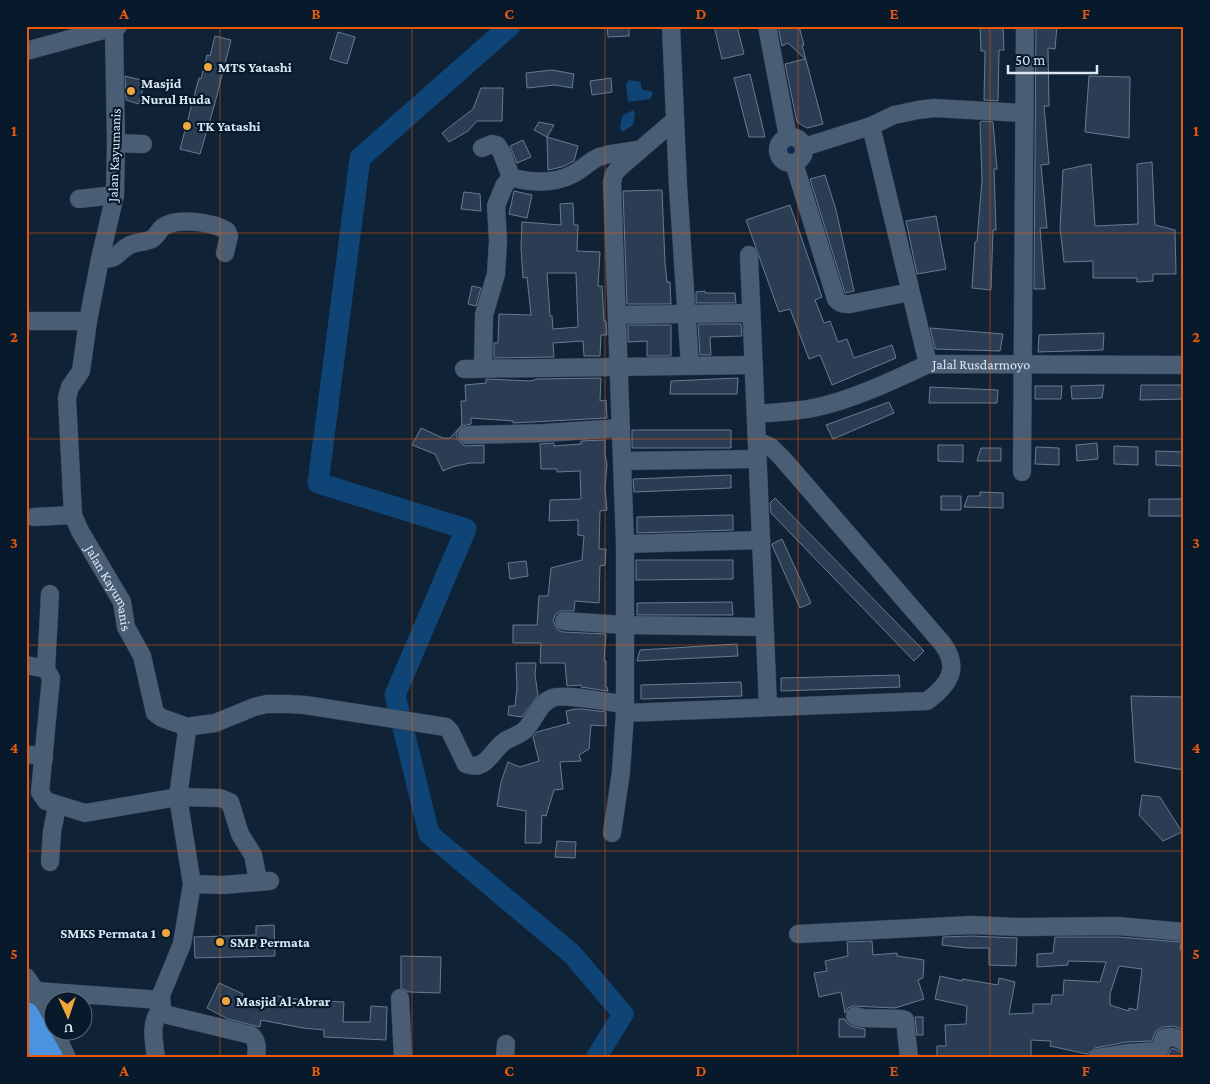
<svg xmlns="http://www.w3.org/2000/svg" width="1210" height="1084" font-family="'Crimson Pro',serif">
	<rect width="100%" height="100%" fill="#102235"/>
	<path fill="#0a2d4f" d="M781 151a9 9 0 1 1 18 0a9 9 0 1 1-18 0Z"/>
	<path fill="#0f4476" d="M628 80 641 82V86L643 90 651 91 653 94 650 99 628 102 626 85Z
		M633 110 635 113 633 125 622 132 620 128 622 116Z"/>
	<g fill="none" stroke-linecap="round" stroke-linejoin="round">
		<path stroke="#0f4476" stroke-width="21" d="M510 26 360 158 318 483 466 529 395 695 429 834 572 954 623 1014 596 1058"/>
	</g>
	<path fill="#2a3d52" stroke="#667b93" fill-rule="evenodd" d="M607 26H629V36L608 37Z
		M714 26H737L744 54 722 59Z
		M778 26H799L804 45H802L823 124 807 128 797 122 785 64 805 59 788 43 782 46Z
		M980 26H1003L1004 50H999L998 101 984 100 985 51H981Z
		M1036 26H1057L1055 49 1048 48 1049 106H1044L1049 164 1041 165 1047 228H1040L1045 289H1034Z
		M338 32 355 37 347 64 330 59Z
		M215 36 231 40 215 103 200 154 180 149 199 78 201 79 207 55 210 56Z
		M552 70 574 74 572 88 555 85 527 88 526 73Z
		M750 74 765 137H749L734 78Z
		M125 76 145 81 139 104 126 100Z
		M1089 76 1130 77 1129 138 1085 132Z
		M611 78 612 92 592 95 590 81Z
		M481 88H503L502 121H477L468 131 449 142 442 133 473 109Z
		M983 121 993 122 997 169H994L996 230H993L991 290 972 288 975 242 977 241 982 180 980 122Z
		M539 122 554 125 547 137 534 130Z
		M547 137 578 146 574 161 562 167 548 170Z
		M523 140 531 157 517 163 510 146Z
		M1152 162 1155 225 1175 230 1176 274H1153V281L1137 282V278H1093V261L1064 262 1060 228 1063 170 1091 164 1095 226 1138 224 1137 164Z
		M825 175 836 210 854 291 845 293 810 179Z
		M662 190 665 263 667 282H670L671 304H627L623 191Z
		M514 191 532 195 527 218 509 214Z
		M464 192 480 194 481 211 461 209Z
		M573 203 574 225H578L577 251 600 252 598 286H602L604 321H606L607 335H601L600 356H584L583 341 553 343 554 357 494 358V343H498L499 314 531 315 527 277 523 278 521 248 522 222 561 225 560 204ZM547 273H576L578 327 553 329 552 316H550Z
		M790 205 822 297 815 300 824 323 830 321 838 342 847 339 854 358 892 345 896 358 832 385 820 355 809 359 790 309 779 312 746 220Z
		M936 216 946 269 917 274 906 221Z
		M472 286 481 288 476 306 468 304Z
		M705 291V293H735L736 303H696V292Z
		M698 324H741L742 336 710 337 711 355H700Z
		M628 325H671V356H647V341L628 342Z
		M930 328 1003 334 1000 351 935 349Z
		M1104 333 1103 350 1038 352 1039 335Z
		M601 378 600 401 606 400 607 418 513 423V421L471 418V424L462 426 458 430 456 435 458 440 462 444 467 446 484 445V463H470L452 467 443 471 435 454 412 445 421 428 443 438H450L462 425 461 401H466L465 385 486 383V379L531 381 537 379Z
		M738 378 737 394H670L671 381Z
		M1104 385 1102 398 1072 399 1071 386Z
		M1141 385H1184V399L1140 400Z
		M1035 386H1062L1061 399H1035Z
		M930 387 998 390 997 403H929Z
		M889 402 894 413 833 439 826 425Z
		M632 430H731V448H632Z
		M605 440V454L607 464 605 488 607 510 600 511 599 549H606L605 565 600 566 599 603 575 601 574 611H560L555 615 553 621 558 630 563 632 606 634 604 661H606V687H607L608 691 581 687V685L567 686 565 663H540L541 643H513V625H537L539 596H548L551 568 582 560 584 536 578 535V520L549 521 550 500 581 499 580 471 557 472V469H541L540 444 554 443V446L581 444V441Z
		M1097 443 1098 459 1077 461 1076 445Z
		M938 445H963V462L938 461Z
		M1114 446 1138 447V465L1114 464Z
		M1036 447 1059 448V465L1035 464Z
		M981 448H1001V461H977Z
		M1156 451 1184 452V466L1156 465Z
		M731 475V488L634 492 633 479Z
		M980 492 1003 493V508L964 507 968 496H980Z
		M941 496H961V510H941Z
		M775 498 924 651 914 661 771 513 770 503Z
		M1149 499H1184V516H1149Z
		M733 515V530L637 533V517Z
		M782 539 811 603 800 608 772 545V544Z
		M636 560H733V579L636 580Z
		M526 561 528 576 510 579 508 563Z
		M732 602 733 615H637V603Z
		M737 644 738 656 637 661 640 650Z
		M516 663H536L535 675 538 695 522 717 508 715 509 706H515L517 688Z
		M899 675 900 687 781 691V678Z
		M741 682 742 696 641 699V685Z
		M1131 696 1184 697V770L1135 762Z
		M575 709H582L606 712V726L591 725 589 749 579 755 581 761 560 762 563 789 554 790 546 816 542 815 541 843H525L526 811 497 806 501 782 508 762 520 767 539 761 533 737 537 732 570 723H568L566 711Z
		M1142 795 1160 797 1182 832 1163 841 1139 815Z
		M557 841 576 842 575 858 555 857Z
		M274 925 275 956 195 958 194 937 256 935V926Z
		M971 936 1017 938 1016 966 989 965V948H967L942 945 943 937Z
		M1055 937H1118L1181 942 1180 950H1184V993H1182L1184 1030 1173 1026 1163 1027 1156 1031 1152 1041 1126 1042 1095 1048 1087 1054 1050 1046 1051 1041 1031 1040V1058H937V1046H946L945 1025 966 1024 967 1006 935 999 940 976 962 981V979L998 985 999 978 1015 982 1009 1014 1033 1013V1004H1051L1052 995H1063L1064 980 1100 982 1106 962 1068 961V965L1037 967V954L1053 953ZM1119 966 1142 969 1137 1010 1129 1008V1011L1110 1005V994Z
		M872 941 873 955 897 953V956L924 960 923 978 918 980 924 999 895 1008 853 1006 848 1008 845 1013 841 992 819 997 814 973 827 971 825 961 848 956 847 942Z
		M401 956 441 957 440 993 409 992 401 988Z
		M219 983 243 994 240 1001 271 1005 272 995 314 1002 325 1003V1001L344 1002 343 1022H370L371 1006 387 1007 386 1040 324 1037V1030L303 1028 261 1020 260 1027 228 1019 207 1008Z
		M915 1017H923V1035H917Z
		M839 1019H845L847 1023 852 1026 865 1029V1037H839Z
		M1172 1048 1184 1053V1058H1166Z"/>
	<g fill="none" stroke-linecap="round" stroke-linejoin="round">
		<defs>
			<g id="minor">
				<path d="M671 26 678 186 690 366"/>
				<path d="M767 26 788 137"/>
				<path id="s1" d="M114 28 116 143 115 195 100 259 88 321 81 371 70 387 67 398 73 515 80 531 122 602 126 627 142 656 155 713 162 718 182 725 187 731 178 797 192 884 182 944 161 995 162 1008 164 1013 168 1015 251 1035C258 1041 257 1049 256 1058"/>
				<path d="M26 51 118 26"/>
				<path d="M871 126 928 364"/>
				<circle cx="791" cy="150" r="13"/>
				<path d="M116 143 143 144"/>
				<path d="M804 147 871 126 894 115 918 110 934 108 1024 113"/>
				<path d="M482 148 492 144 497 145 502 153 511 177C529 183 555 184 573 174 582 170 589 161 599 157 611 153 625 152 638 150"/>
				<path d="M794 163 836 299C840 304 844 304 850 304L910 292"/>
				<path d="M79 199 115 195"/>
				<path d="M749 255 768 706"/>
				<path d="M100 259C122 259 114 253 130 245 137 242 145 242 152 239 157 236 159 230 163 227 177 217 213 222 227 231L229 236 225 253"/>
				<path d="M617 315 751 313"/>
				<path d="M26 321H88"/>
				<path d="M483 368 484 315 496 274 498 241 496 206 504 186 511 177"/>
				<path d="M464 369 754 365"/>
				<path id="s2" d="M756 414C775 412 794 412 813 408 850 401 894 380 928 364L1184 365"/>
				<path d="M467 435 544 433 621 428"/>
				<path d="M622 461 757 459"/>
				<path d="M1022 472 1025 26"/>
				<path d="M34 517 73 515"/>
				<path d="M625 544 761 540"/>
				<path d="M564 621 625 625 764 627"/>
				<path d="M26 665 46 669 51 678 40 792 46 801 85 813 178 797 220 798 230 802 240 834 253 855 257 875V882"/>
				<path d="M46 669 50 594"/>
				<path d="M625 713 927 701C949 685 961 668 942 643L783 459 771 447 757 441"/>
				<path d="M186 727 215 723 254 707 267 704H288L305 705 446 727 450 731 466 764C486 772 491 751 505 741 512 737 519 735 525 730 535 720 538 704 552 698 564 693 610 703 625 704"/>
				<path d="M26 755H34L44 758"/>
				<path d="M612 833 621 772 625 713V544L612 182 614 174 619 168 675 120"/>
				<path d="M50 862 52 832 57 806"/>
				<path d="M192 884 223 885 270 881"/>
				<path d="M798 934 971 925 1020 927 1118 926 1184 932"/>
				<path d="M26 977 36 991 52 1027"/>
				<path d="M26 995 36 991 161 1000"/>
				<path d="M400 998 403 1058"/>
				<path d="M855 1016 863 1018 902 1019 905 1020 909 1058"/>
				<path d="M55 1032 67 1058"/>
				<path d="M156 1058C154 1041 149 1022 162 1008"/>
				<path d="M505 1058 506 1044"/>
				<path d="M1097 1058 1128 1053 1157 1051 1160 1049 1164 1038C1171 1035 1177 1038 1184 1042"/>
			</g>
			<path id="highway" d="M26 1015 50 1058
				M26 1054 28 1058"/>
		</defs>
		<use href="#minor" stroke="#303b4c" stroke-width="19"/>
		<use href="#highway" stroke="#303b4c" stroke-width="28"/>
		<use href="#minor" stroke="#495e74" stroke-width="18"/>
		<use href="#highway" stroke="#4993e1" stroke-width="26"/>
	</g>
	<path fill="none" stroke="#e8590c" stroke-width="1" stroke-opacity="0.55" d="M220 26V1058M412 26V1058M605 26V1058M798 26V1058M990 26V1058M26 233H1184M26 439H1184M26 645H1184M26 851H1184"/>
	<g fill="#f0a63e" stroke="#07192b" stroke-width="2">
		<circle cx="208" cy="67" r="5"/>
		<circle cx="131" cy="91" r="5"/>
		<circle cx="187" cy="126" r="5"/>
		<circle cx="166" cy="933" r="5"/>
		<circle cx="220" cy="942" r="5"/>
		<circle cx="226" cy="1001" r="5"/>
	</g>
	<g text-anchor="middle" stroke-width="4.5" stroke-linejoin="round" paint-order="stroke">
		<g font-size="14" font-weight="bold" fill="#dbe7f4" stroke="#07192b" text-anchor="start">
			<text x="218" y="72">MTS Yatashi</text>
			<text x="141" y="88">Masjid<tspan x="141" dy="16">Nurul Huda</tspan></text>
			<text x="197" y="131">TK Yatashi</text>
			<text x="156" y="938" text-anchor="end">SMKS Permata 1</text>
			<text x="230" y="947">SMP Permata</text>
			<text x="236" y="1006">Masjid Al-Abrar</text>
		</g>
		<g font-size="14" fill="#dbe7f4" stroke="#07192b">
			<text transform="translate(114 155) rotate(-88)" y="5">Jalan Kayumanis</text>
			<text dy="5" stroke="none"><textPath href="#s2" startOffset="234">Jalal Rusdarmoyo</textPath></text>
			<text dy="5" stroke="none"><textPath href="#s1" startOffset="576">Jalan Kayumanis</textPath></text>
		</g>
	</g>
	<rect width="1210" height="1084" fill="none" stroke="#07192b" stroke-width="55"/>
	<g transform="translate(68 1016) rotate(177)"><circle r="24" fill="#07192b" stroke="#5c6b7b"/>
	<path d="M0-4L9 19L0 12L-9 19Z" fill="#f0a63e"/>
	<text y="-8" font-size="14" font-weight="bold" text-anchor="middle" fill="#dbe7f4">U</text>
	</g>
	<path d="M1008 65v8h89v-8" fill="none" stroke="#dbe7f4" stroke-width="2.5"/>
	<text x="1015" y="65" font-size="15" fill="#dbe7f4" stroke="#07192b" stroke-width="4" paint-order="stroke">50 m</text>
	<rect x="28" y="28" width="1154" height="1028" fill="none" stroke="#e8590c" stroke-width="2"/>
	<g font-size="16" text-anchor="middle" font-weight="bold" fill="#e8590c">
		<text x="124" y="19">A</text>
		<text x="316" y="19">B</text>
		<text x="509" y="19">C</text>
		<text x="701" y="19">D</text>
		<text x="894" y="19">E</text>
		<text x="1086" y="19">F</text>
		<text x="14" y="136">1</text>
		<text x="1196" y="136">1</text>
		<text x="14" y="342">2</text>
		<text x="1196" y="342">2</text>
		<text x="14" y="548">3</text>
		<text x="1196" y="548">3</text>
		<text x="14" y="753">4</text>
		<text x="1196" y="753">4</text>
		<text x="14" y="959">5</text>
		<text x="1196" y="959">5</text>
		<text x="124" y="1076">A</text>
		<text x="316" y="1076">B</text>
		<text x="509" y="1076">C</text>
		<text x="701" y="1076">D</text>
		<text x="894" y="1076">E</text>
		<text x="1086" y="1076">F</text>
	</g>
</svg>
